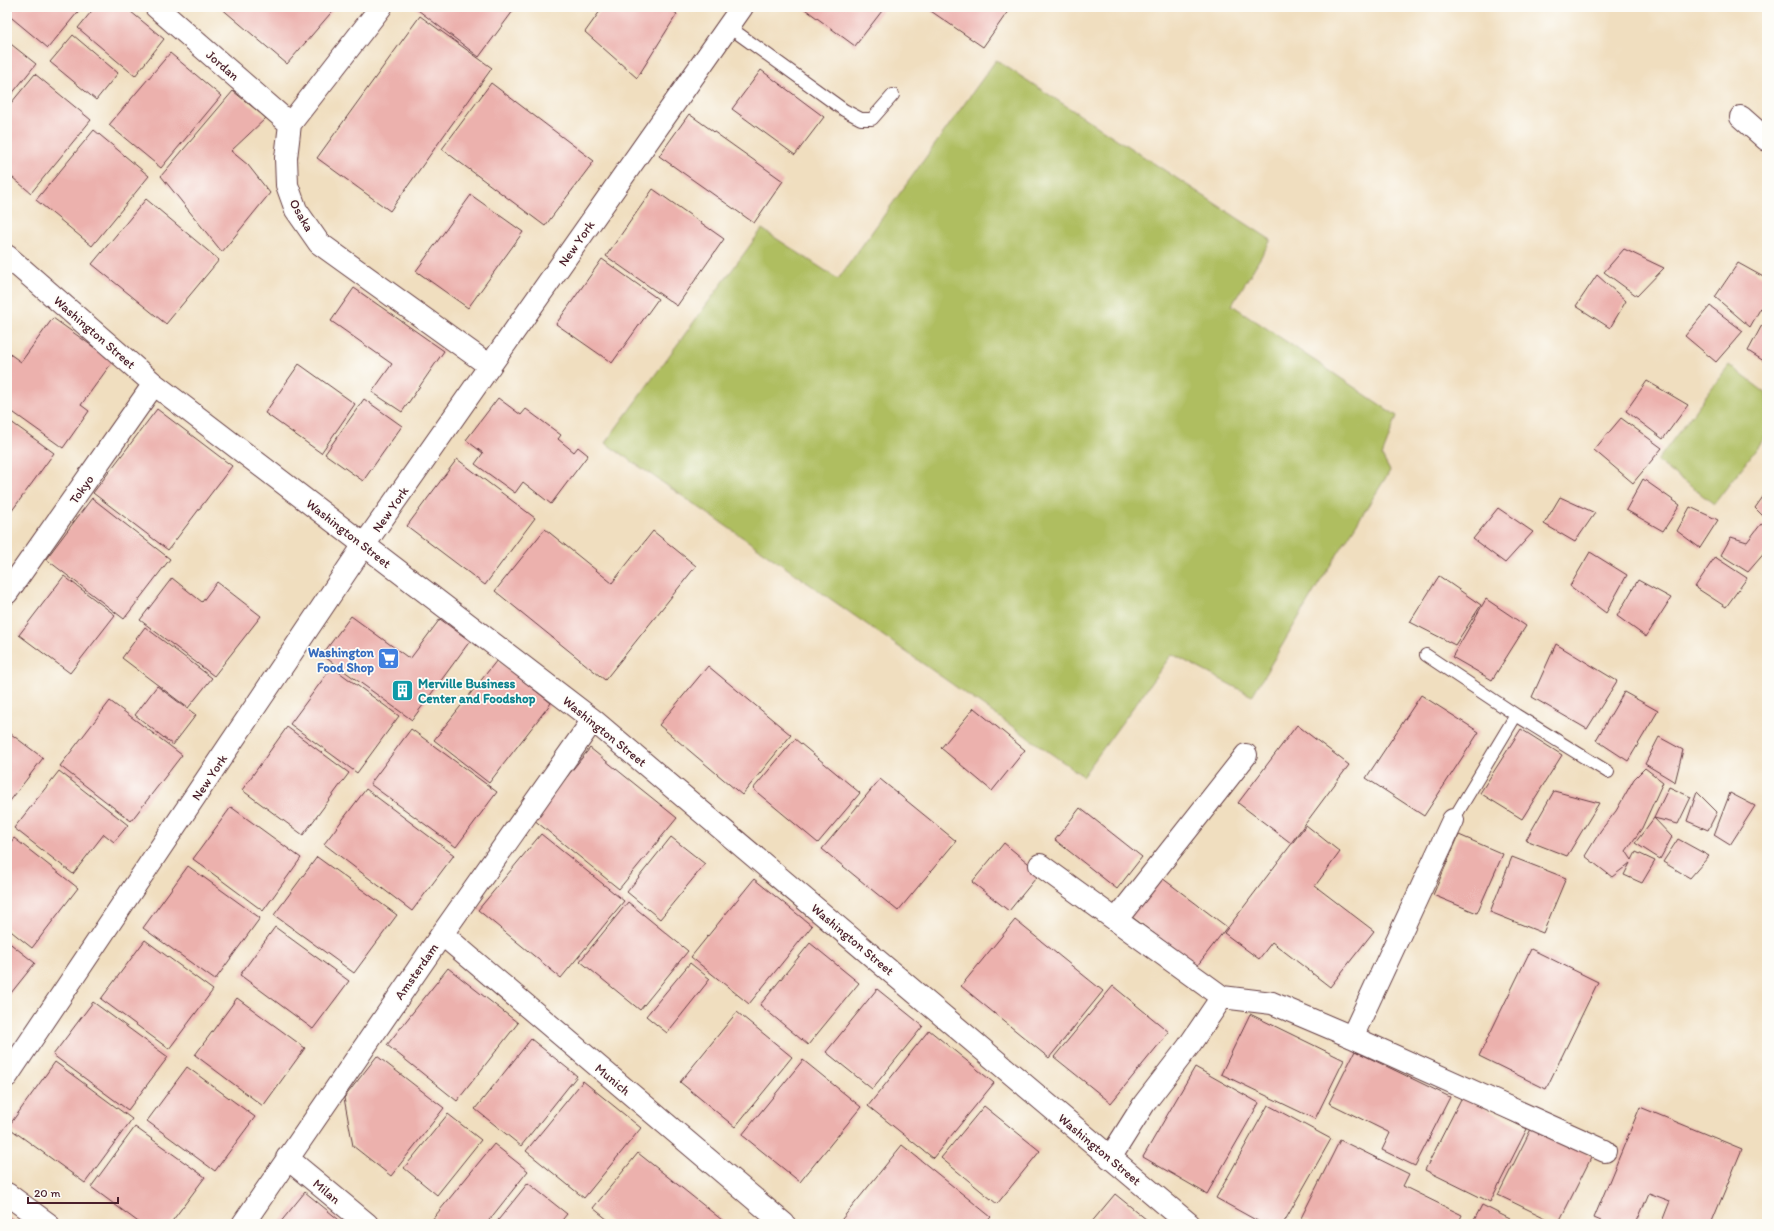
<svg xmlns="http://www.w3.org/2000/svg" width="1774" height="1231" font-family="Itim,sans-serif">
	<rect width="100%" height="100%" fill="#fdfcf7"/>
	<filter id="ink" filterUnits="userSpaceOnUse"><feTurbulence type="fractalNoise" baseFrequency=".025" numOctaves="2"/><feDisplacementMap in="SourceGraphic" scale="8" xChannelSelector="R" yChannelSelector="G"/><feConvolveMatrix kernelMatrix="1 2 1 2 8 2 1 2 1" color-interpolation-filters="sRGB"/></filter>
	<filter id="wash" filterUnits="userSpaceOnUse"><feTurbulence type="fractalNoise" baseFrequency=".012" numOctaves="4" result="noise"/><feDisplacementMap in="SourceGraphic" scale="16" xChannelSelector="R" yChannelSelector="G"/><feGaussianBlur stdDeviation="0.9" result="paint"/><feColorMatrix in="noise" values="0 0 0 0 0 0 0 0 0 0 0 0 0 0 0 0 0 1.4 0 .05"/><feComposite in="paint" operator="in"/></filter>
	<g filter="url(#wash)">
		<rect width="100%" height="100%" fill="#f0debf"/>
		<path fill="#afbe60" stroke="#7c6e46" d="M996 60 1271 240 1232 305 1397 416 1382 456 1390 471 1318 585 1252 696 1172 654 1083 776 745 539 605 443 762 229 838 279Z
			M1729 365 1767 394V435L1714 504 1657 461Z"/>
		<g id="blocks">
			<path fill="#ecb1ad" d="M7 7H82L48 48 7 14Z
				M95 7H125L164 39 135 76 78 28Z
				M220 7H336L287 64Z
				M414 7H516L479 57Z
				M603 7H668L677 14 637 78 585 32Z
				M802 7H885L855 46Z
				M925 7H1011L983 47Z
				M420 16 492 68 390 211 317 158Z
				M73 35 118 73 96 100 50 62Z
				M7 41 36 64 7 100Z
				M170 53 221 96 161 168 109 125Z
				M761 70 824 117 795 155 732 109Z
				M35 74 91 120 31 193 7 173V108Z
				M491 83 594 161 545 226 442 149Z
				M233 91 266 118 231 151 248 165 270 193 222 252 161 176Z
				M689 114 783 181 754 223 659 156Z
				M94 130 149 176 92 246 36 200Z
				M653 189 724 239 677 306 606 256Z
				M471 195 523 232 468 308 416 271Z
				M146 199 219 260 166 324 92 264Z
				M1624 249 1664 268 1637 296 1604 272Z
				M602 259 658 299 612 363 556 324Z
				M1738 263 1767 279V297L1750 327 1715 297Z
				M1597 275 1626 301 1610 328 1576 306Z
				M354 288 444 351 402 412 372 392 392 364 331 321Z
				M1710 306 1743 331 1716 362 1685 336Z
				M53 318 113 361 81 405 89 411 63 448 7 408V352L21 362Z
				M1762 325 1767 328V363L1748 351Z
				M299 364 355 404 321 453 265 413Z
				M1647 381 1688 405 1663 439 1626 411Z
				M498 398 521 415 526 409 561 435 558 439 574 452 578 447 588 455 551 504 523 482 515 493 475 464 483 453 466 440Z
				M364 399 402 426 363 481 325 454Z
				M157 409 232 466 168 550 93 493Z
				M1621 418 1662 448 1633 483 1594 450Z
				M7 419 54 453 11 512 7 509Z
				M457 459 535 518 485 585 407 526Z
				M1643 479 1680 505 1663 531 1626 510Z
				M1767 491V520L1755 508Z
				M1560 497 1595 513 1575 542 1544 524Z
				M92 498 170 559 124 619 46 559Z
				M1690 507 1718 520 1700 548 1677 531Z
				M1498 508 1533 532 1505 563 1473 539Z
				M1761 524 1767 528V550L1748 572 1721 555 1731 537 1747 542Z
				M545 529 612 583 653 531 696 566 605 680 495 591Z
				M1590 552 1627 575 1606 613 1570 586Z
				M1715 557 1747 578 1726 607 1695 587Z
				M64 576 115 615 70 673 19 635Z
				M1439 576 1481 605 1455 645 1410 622Z
				M172 578 202 602 217 582 261 616 214 676 140 620Z
				M1638 580 1671 598 1646 637 1617 616Z
				M1486 599 1526 626 1492 680 1452 657Z
				M351 616 410 659 440 619 470 641 412 720 322 655Z
				M145 627 212 678 188 708 122 658Z
				M1556 644 1617 681 1587 729 1532 697Z
				M497 660 551 703 489 783 434 740Z
				M708 666 791 735 742 795 659 725Z
				M332 667 399 716 357 773 290 724Z
				M157 686 196 715 173 745 135 715Z
				M1624 692 1658 711 1628 761 1596 740Z
				M1421 695 1479 732 1424 816 1366 778Z
				M110 701 182 755 131 821 60 766Z
				M974 708 1025 750 992 791 941 748Z
				M1297 725 1349 765 1291 843 1238 803Z
				M287 727 349 773 303 835 242 790Z
				M411 729 497 792 456 847 370 784Z
				M1521 729 1562 755 1522 819 1480 793Z
				M7 731 43 758 7 805Z
				M1659 737 1683 750 1675 782 1645 764Z
				M795 739 860 793 818 843 753 789Z
				M590 748 677 818 619 889 533 819Z
				M1645 768 1663 782 1642 828 1626 851 1632 860 1636 852 1655 861 1642 883 1624 875 1630 863 1612 877 1585 856 1601 830 1616 811 1634 779Z
				M59 771 128 825 114 842 104 834 73 874 14 828Z
				M880 779 956 841 898 911 822 849Z
				M1669 787 1691 797 1678 824 1654 818Z
				M366 789 454 855 412 911 324 844Z
				M1554 791 1599 803 1567 856 1526 840Z
				M1697 792 1717 812 1708 830 1687 821Z
				M1730 793 1755 806 1730 845 1714 835Z
				M231 807 301 858 263 911 193 859Z
				M1080 808 1142 857 1117 889 1055 840Z
				M1654 818 1672 837 1660 859 1635 843Z
				M1306 825 1340 852 1315 886 1374 931 1330 987 1272 942 1259 959 1224 933Z
				M541 834 624 901 561 978 478 910Z
				M1459 835 1503 854 1477 913 1433 895Z
				M671 837 705 864 660 919 627 892Z
				M14 838 78 888 32 948 7 928V847Z
				M1678 839 1709 856 1690 878 1663 862Z
				M1004 843 1040 873 1009 911 972 882Z
				M317 857 397 915 354 973 274 915Z
				M1512 857 1566 878 1543 933 1490 912Z
				M188 866 260 918 215 980 143 928Z
				M1158 875 1227 927 1197 966 1128 914Z
				M754 879 812 926 749 1004 691 957Z
				M628 902 688 951 640 1010 580 961Z
				M1015 920 1103 991 1049 1058 961 986Z
				M275 927 349 981 313 1029 240 975Z
				M145 940 213 990 169 1049 101 999Z
				M7 941 35 963 7 998Z
				M810 943 859 983 808 1045 760 1005Z
				M1531 949 1598 982 1546 1089 1479 1056Z
				M690 963 710 979 667 1033 646 1016Z
				M448 968 518 1023 457 1101 387 1045Z
				M1113 986 1169 1032 1111 1103 1054 1057Z
				M877 989 923 1026 872 1089 826 1052Z
				M237 998 305 1048 263 1106 195 1055Z
				M93 1002 168 1057 128 1110 53 1055Z
				M737 1012 792 1057 735 1127 680 1082Z
				M1250 1014 1344 1060 1315 1119 1221 1074Z
				M929 1030 994 1083 933 1158 868 1106Z
				M531 1039 577 1076 521 1146 475 1109Z
				M1355 1051 1450 1097 1415 1166 1382 1150 1390 1133 1329 1103Z
				M377 1056 444 1108 391 1176 353 1146 344 1098Z
				M803 1060 861 1107 800 1182 742 1135Z
				M55 1062 132 1119 85 1183 8 1127Z
				M187 1067 255 1117 215 1171 147 1121Z
				M1195 1067 1259 1103 1207 1194 1143 1157Z
				M583 1081 641 1128 584 1198 526 1151Z
				M1462 1097 1527 1129 1490 1202 1425 1170Z
				M1268 1105 1331 1139 1283 1224H1263L1216 1198Z
				M984 1106 1040 1151 997 1204 941 1158Z
				M1640 1107 1742 1149 1711 1224H1661L1670 1201 1649 1193 1636 1224H1608L1594 1218Z
				M448 1114 481 1140 437 1195 404 1168Z
				M135 1127 205 1177 170 1224H141L91 1187Z
				M1532 1127 1592 1156 1558 1224 1498 1195Z
				M1340 1140 1409 1174 1403 1186 1462 1215 1458 1224H1314L1301 1218Z
				M494 1144 528 1171 486 1224H435L431 1221Z
				M902 1145 991 1217 985 1224H838Z
				M638 1153 727 1224H613L593 1208Z
				M528 1183 567 1214 559 1224H495Z
				M305 1192 344 1224H279Z
				M1115 1194 1152 1224H1090Z
				M1482 1205 1520 1224H1472Z
				M7 1215 19 1224H7Z"/>
		</g>
	</g>
	<g filter="url(#ink)">
		<use href="#blocks" fill-opacity="0" stroke="#633c41" stroke-width="1"/>
		<g fill="none" stroke-linecap="round" stroke-linejoin="round">
			<defs>
				<path id="service" d="M729 27 844 110 861 119H872L893 95
					M1426 655 1516 715 1608 772
					M1453 820 1516 715"/>
				<path id="minor" d="M156 7 290 124
					M381 7 290 124 286 158 287 185 296 210 319 243 490 366
					M1741 117 1767 140
					M7 256 154 384 593 720 1189 1224
					M7 593 154 384
					M1040 865 1222 997 1272 1003 1352 1037 1605 1151
					M1116 920 1246 755
					M442 934 784 1224
					M1352 1037 1453 820
					M7 1076 364 545 742 7
					M287 1158 367 1224
					M1110 1158 1144 1104 1188 1047 1222 997
					M7 1194 48 1224
					M243 1224 442 934 593 720"/>
			</defs>
			<use href="#service" stroke="#633c41" stroke-width="14"/>
			<use href="#minor" stroke="#633c41" stroke-width="24"/>
			<use href="#service" stroke="#fff" stroke-width="12"/>
			<use href="#minor" stroke="#fff" stroke-width="22"/>
		</g>
	</g>
	<defs>
		<symbol id="supermarket-square" viewBox="-11 -11 22 22"><rect x="-9" y="-9" width="18" height="18" rx="4" fill="#3f7fe0" stroke="#fdfcf7"/><path d="M-6-5.5h2.5l.6 2H6L4.5 2H-2.5L-4.4-4H-6ZM-1.5 3.2a1.3 1.3 0 1 0 .1 0ZM3 3.2a1.3 1.3 0 1 0 .1 0Z" fill="#fff"/></symbol>
		<symbol id="building-square" viewBox="-11 -11 22 22"><rect x="-9" y="-9" width="18" height="18" rx="4" fill="#0f9aa8" stroke="#fdfcf7"/><path d="M-4-6H4V6H1V3H-1V6H-4ZM-2.5-4.3h1.7v1.8h-1.7ZM.8-4.3h1.7v1.8H.8ZM-2.5-1h1.7V.8h-1.7ZM.8-1h1.7V.8H.8Z" fill="#fff"/></symbol>
	</defs>
	<g fill-rule="evenodd">
		<use href="#supermarket-square" x="376" y="646" width="25" height="25"/>
		<use href="#building-square" x="390" y="678" width="25" height="25"/>
	</g>
	<g text-anchor="middle" stroke-width="3.5" stroke-linejoin="round" paint-order="stroke">
		<g font-size="13" fill="#4a1f2b" stroke="#fdfcf7">
			<text transform="translate(223 65) rotate(41)" y="5">Jordan</text>
			<text transform="translate(302 215) rotate(60)" y="5">Osaka</text>
			<text transform="translate(576 243) rotate(-55)" y="5">New York</text>
			<text transform="translate(95 332) rotate(41)" y="5">Washington Street</text>
			<text transform="translate(81 489) rotate(-55)" y="5">Tokyo</text>
			<text transform="translate(390 509) rotate(-55)" y="5">New York</text>
			<text transform="translate(349 533) rotate(38)" y="5">Washington Street</text>
			<text transform="translate(605 731) rotate(39)" y="5">Washington Street</text>
			<text transform="translate(209 777) rotate(-56)" y="5">New York</text>
			<text transform="translate(853 939) rotate(40)" y="5">Washington Street</text>
			<text transform="translate(416 971) rotate(-55)" y="5">Amsterdam</text>
			<text transform="translate(613 1079) rotate(40)" y="5">Munich</text>
			<text transform="translate(1100 1149) rotate(40)" y="5">Washington Street</text>
			<text transform="translate(327 1191) rotate(40)" y="5">Milan</text>
		</g>
		<g font-size="13" font-weight="bold" fill="#366cbe" stroke="#fdfcf7" text-anchor="end">
			<text x="374" y="657">Washington<tspan x="374" dy="15">Food Shop</tspan></text>
		</g>
		<g font-size="13" font-weight="bold" fill="#0d838f" stroke="#fdfcf7" text-anchor="start">
			<text x="418" y="688">Merville Business<tspan x="418" dy="15">Center and Foodshop</tspan></text>
		</g>
	</g>
	<rect width="1774" height="1231" fill="none" stroke="#fdfcf7" stroke-width="24"/>
	<path d="M28 1197v6h90v-6" fill="none" stroke="#4a1f2b" stroke-width="2"/>
	<text x="34" y="1197" font-size="12" fill="#4a1f2b" stroke="#fdfcf7" stroke-width="3" paint-order="stroke">20 m</text>
</svg>
